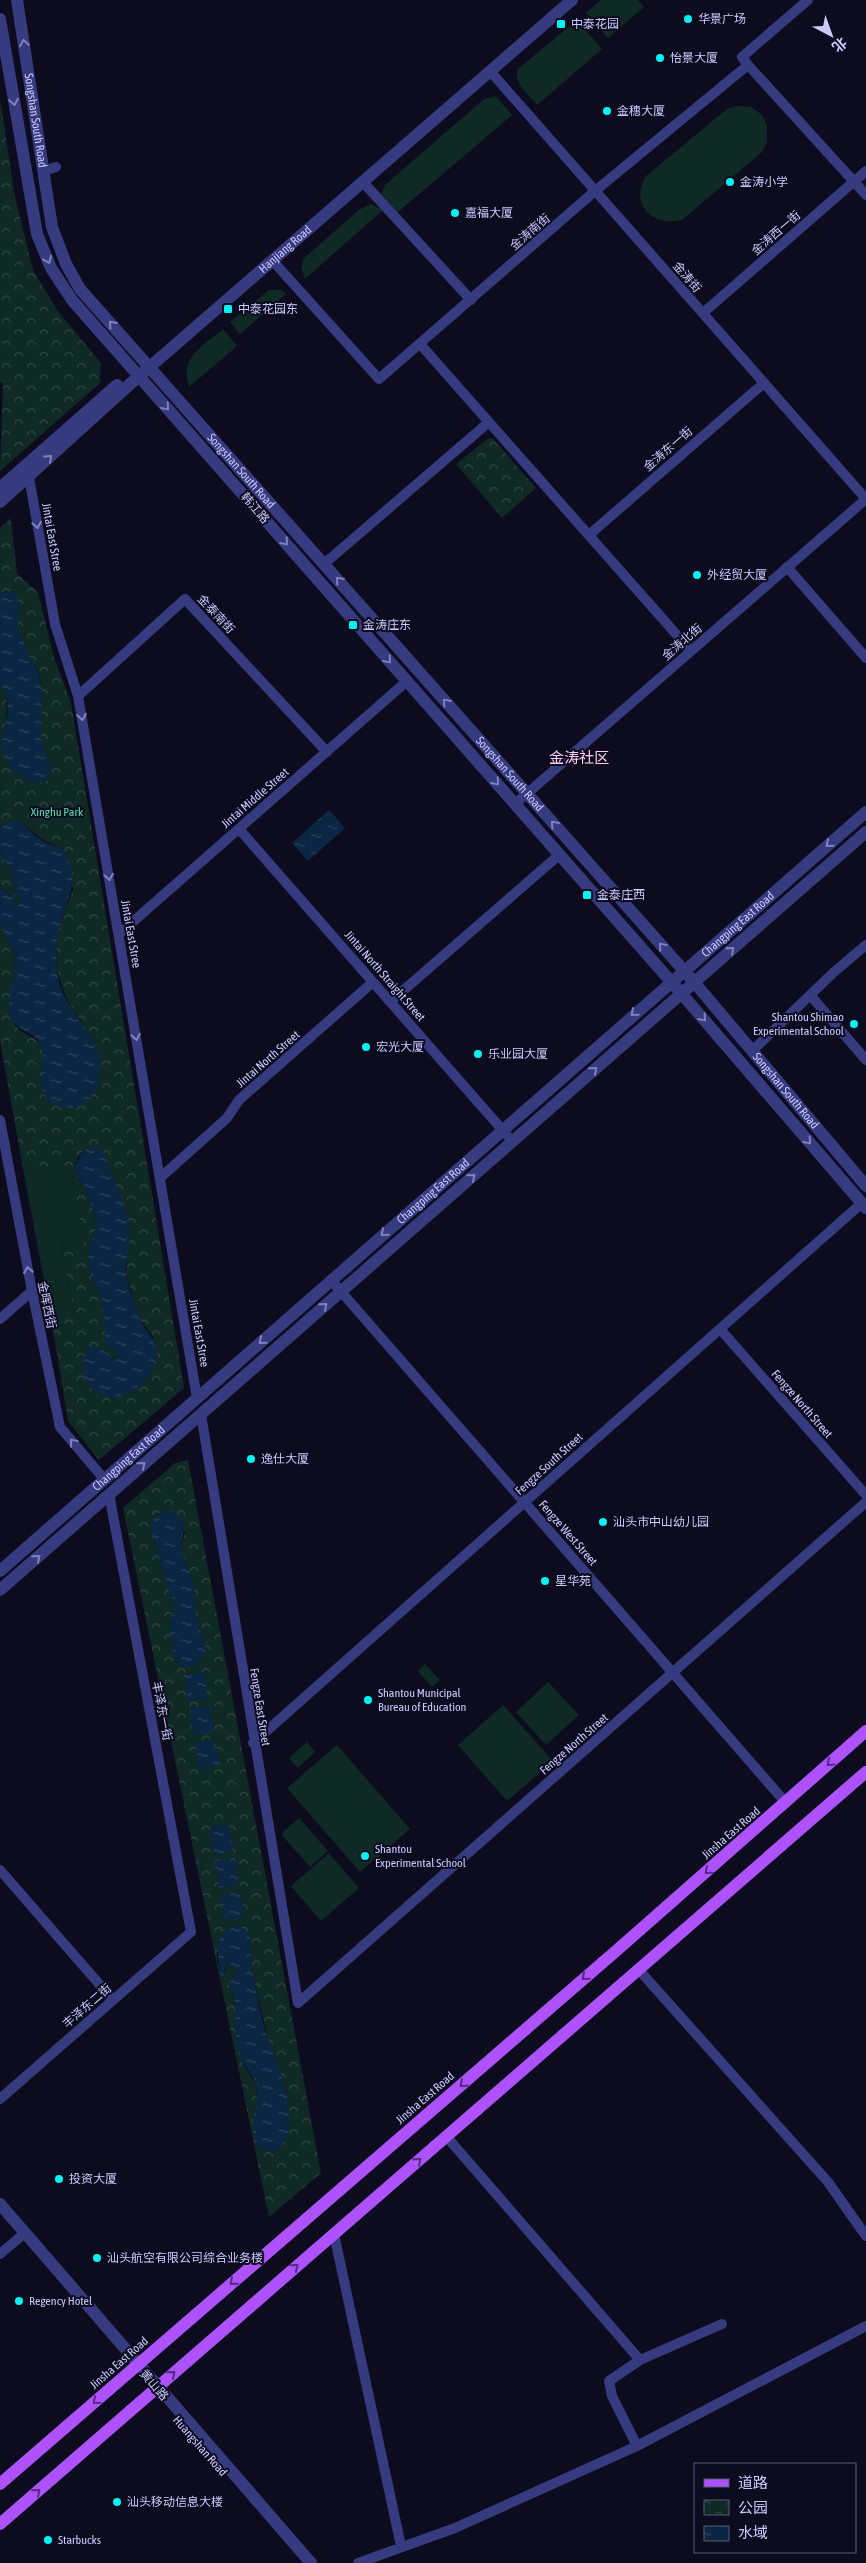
<svg xmlns="http://www.w3.org/2000/svg" width="866" height="2563" font-family="'Asap Condensed','Noto Sans SC',sans-serif">
	<defs>
		<pattern id="park-crowns" width="20" height="18" patternUnits="userSpaceOnUse" patternTransform="scale(1.25)"><rect width="20" height="18" fill="#0f2925"/><path d="M2 6a3 3 0 1 1 6 0M12 15a3 3 0 1 1 6 0" fill="none" stroke="#314746"/></pattern>
		<pattern id="water-ripples" width="26" height="14" patternUnits="userSpaceOnUse" patternTransform="scale(1.25)"><rect width="26" height="14" fill="#0b2643"/><path d="M2 4q2-2 4 0t4 0M15 11q2-2 4 0t4 0" fill="none" stroke="#2d445f"/></pattern>
	</defs>
	<rect width="100%" height="100%" fill="#0d0c1f"/>
	<path fill="#0f2925" d="M601 0H638L644 7 608 38 586 13Z
		M572 24 581 25 602 49 537 105C529 94 513 84 518 69Z
		M496 96 512 115 397 213 381 194 385 185 484 99Z
		M736 106 751 107 762 115 767 126V142L762 152 682 220C653 227 630 206 645 177L727 109Z
		M371 204 383 210 305 279 301 268 304 258 360 209Z
		M269 290H281L286 294 240 334 230 322Z
		M223 329 237 346 189 387C179 357 203 346 223 329Z
		M70 1164 85 1243 62 1247 74 1314 51 1318 24 1174Z
		M425 1664 440 1680 432 1687 418 1671Z
		M548 1682 579 1715 546 1745 516 1712Z
		M503 1705 553 1761 507 1801 458 1745Z
		M307 1742 315 1752 298 1768 289 1758Z
		M337 1745 410 1829 360 1872 287 1788Z
		M299 1818 328 1851 310 1867 281 1834Z
		M329 1853 359 1888 321 1921 291 1886Z"/>
	<path fill="url(#park-crowns)" fill-rule="evenodd" d="M0 99 15 197 33 270 57 310 101 363 100 383 0 471 3 383 0 382Z
		M489 438 493 439 536 488 502 518 456 464Z
		M11 518 17 574 38 592 54 657 71 703 184 1388 99 1460 68 1421 51 1318 74 1314 62 1247 84 1243 70 1164 24 1174 0 1041V922C7 934 13 944 14 958 17 979 4 1002 14 1023 21 1037 41 1035 43 1052 46 1071 37 1083 49 1101L83 1023C61 998 51 963 59 929 62 915 69 902 73 889L55 845C33 840 19 807 0 828V683C9 698 8 713 4 729L46 781C56 760 44 759 40 741 37 719 47 700 39 675 34 660 20 646 18 630 16 616 18 605 15 591L0 593V528ZM84 1150 127 1255 126 1274 140 1320 154 1338 85 1378 119 1354 104 1320 102 1300 91 1275 88 1257 97 1224 87 1192 74 1170 78 1157Z
		M0 854 12 871 15 894 21 899 18 907 10 892 7 893 0 885Z
		M188 1460 321 2173 269 2217 123 1508 175 1463ZM169 1510 180 1517 185 1533 180 1547 190 1573 195 1593V1612L206 1650 170 1630 174 1606 150 1527ZM251 1939 250 1950 254 1980 271 2052 272 2153 258 2146 253 2130 258 2104 256 2085 242 2061 235 2037 236 2012 232 1990 238 1971 229 1963 222 1978 217 1958 219 1940Z"/>
	<path fill="url(#water-ripples)" d="M15 591 19 605 18 631 39 676 42 689 41 742 50 764V772L46 781 36 783 20 776 11 768 4 756 1 742 8 712 7 700 0 683V593Z
		M329 810 345 828 308 861 292 843Z
		M16 820C27 825 32 835 43 841 49 845 57 845 63 850 66 853 68 856 69 860 78 889 65 902 59 929 55 945 56 966 59 982 68 1017 106 1037 99 1076 98 1081 98 1087 95 1091 85 1111 54 1116 44 1093 36 1076 48 1058 39 1042 33 1031 14 1031 10 1014 6 996 17 976 14 957 13 944 5 935 0 923 0 912 0 896 0 885L7 893 10 892 18 906 21 899 15 895 12 871 0 854V828L6 822Z
		M92 1146 98 1147 104 1153C111 1175 125 1202 129 1224 132 1240 125 1257 126 1273 128 1287 135 1303 139 1317 144 1332 163 1342 155 1365 146 1387 118 1408 95 1391 80 1381 79 1356 92 1345L104 1350 113 1359 118 1354 106 1344 102 1300 91 1275 88 1257 97 1224 87 1192 74 1170C78 1158 81 1152 92 1146Z
		M169 1510C188 1517 185 1531 180 1547L190 1573 195 1593V1612L206 1650 201 1661 193 1667H181L174 1657 170 1630 174 1606 150 1527C155 1517 157 1511 169 1510Z
		M204 1672 208 1699 189 1702 184 1675Z
		M209 1705 214 1732 194 1735 189 1709Z
		M215 1739 220 1765 199 1769 195 1743Z
		M229 1825 233 1851 214 1855 210 1827Z
		M235 1857 239 1884 219 1888 215 1861Z
		M240 1891 245 1917 224 1921 220 1895Z
		M237 1925C243 1929 248 1931 250 1938 252 1944 250 1954 251 1961 254 1981 258 2001 263 2022 270 2055 314 2130 272 2153L258 2146C257 2141 254 2136 253 2131 251 2116 261 2101 256 2085 252 2072 240 2062 237 2048 232 2026 241 2003 228 1984L238 1971 229 1963 224 1971 226 1974 222 1979C218 1958 211 1932 237 1925Z"/>
	<g fill="none" stroke-linecap="round" stroke-linejoin="round">
		<path stroke="#363a7e" stroke-width="10" d="M748 65 866 195
			M490 71 866 499
			M43 171 56 167
			M362 181 471 300
			M272 260 379 379 595 191 748 65 742 57 808 0
			M703 313 866 171
			M420 344 691 651
			M29 477 55 624 78 696 197 1398
			M589 535 764 383
			M324 564 489 422
			M787 567 866 658
			M78 696 185 599 327 752
			M515 804 866 499
			M239 829 512 1141
			M119 934 407 681
			M811 996 866 1060
			M390 1002 559 855
			M752 1051 834 972 866 945
			M0 1120 32 1291 60 1427 104 1479
			M160 1178 227 1118 239 1100 373 982
			M331 1280 786 1803
			M0 1319 32 1291
			M720 1329 866 1495
			M201 1414 298 2003
			M253 1743 862 1203
			M0 1870 113 2000
			M639 1970 828 2182 866 2236
			M298 2003 866 1502
			M0 2099 191 1932 109 1494
			M446 2136 640 2360
			M334 2234 401 2546
			M0 2254 20 2237
			M637 2446 612 2396 609 2381 640 2360 722 2324
			M358 2563 455 2528 637 2446 866 2326"/>
		<g stroke="#363a7e" stroke-width="12">
			<path id="s1" d="M17 0 52 227 66 264 80 289 694 982 866 1186"/>
			<path d="M0 19 37 234 51 268 72 300 681 993 866 1208"/>
			<path d="M0 488 117 385"/>
			<path id="s2" d="M0 502 129 385 572 0"/>
			<path id="s3" d="M0 1571 866 812"/>
			<path d="M0 1590 866 832"/>
			<path d="M0 2204 311 2563"/>
		</g>
		<path stroke="#ae51ff" stroke-width="12" d="M0 2484 616 1951 866 1731
			M0 2524 866 1772"/>
	</g>
	<defs><path id="oneway-chevron" d="M-2-3.5L2.5 0L-2 3.5" fill="none" stroke-width="1.6" stroke-linecap="round" stroke-linejoin="round" transform="scale(1.25)"/></defs>
	<g stroke="#8082be">
		<use href="#oneway-chevron" transform="translate(24 43) rotate(-99)"/>
		<use href="#oneway-chevron" transform="translate(14 102) rotate(80)"/>
		<use href="#oneway-chevron" transform="translate(48 260) rotate(67)"/>
		<use href="#oneway-chevron" transform="translate(112 324) rotate(-132)"/>
		<use href="#oneway-chevron" transform="translate(166 407) rotate(49)"/>
		<use href="#oneway-chevron" transform="translate(49 458) rotate(-42)"/>
		<use href="#oneway-chevron" transform="translate(37 525) rotate(80)"/>
		<use href="#oneway-chevron" transform="translate(285 542) rotate(49)"/>
		<use href="#oneway-chevron" transform="translate(339 580) rotate(-132)"/>
		<use href="#oneway-chevron" transform="translate(388 660) rotate(49)"/>
		<use href="#oneway-chevron" transform="translate(446 702) rotate(-131)"/>
		<use href="#oneway-chevron" transform="translate(82 717) rotate(80)"/>
		<use href="#oneway-chevron" transform="translate(496 782) rotate(49)"/>
		<use href="#oneway-chevron" transform="translate(554 824) rotate(-131)"/>
		<use href="#oneway-chevron" transform="translate(829 844) rotate(139)"/>
		<use href="#oneway-chevron" transform="translate(109 877) rotate(80)"/>
		<use href="#oneway-chevron" transform="translate(662 946) rotate(-131)"/>
		<use href="#oneway-chevron" transform="translate(731 950) rotate(-41)"/>
		<use href="#oneway-chevron" transform="translate(634 1013) rotate(139)"/>
		<use href="#oneway-chevron" transform="translate(703 1018) rotate(49)"/>
		<use href="#oneway-chevron" transform="translate(136 1037) rotate(80)"/>
		<use href="#oneway-chevron" transform="translate(594 1070) rotate(-41)"/>
		<use href="#oneway-chevron" transform="translate(808 1141) rotate(49)"/>
		<use href="#oneway-chevron" transform="translate(472 1177) rotate(-41)"/>
		<use href="#oneway-chevron" transform="translate(384 1233) rotate(139)"/>
		<use href="#oneway-chevron" transform="translate(28 1270) rotate(-100)"/>
		<use href="#oneway-chevron" transform="translate(324 1306) rotate(-41)"/>
		<use href="#oneway-chevron" transform="translate(262 1341) rotate(139)"/>
		<use href="#oneway-chevron" transform="translate(73 1442) rotate(-130)"/>
		<use href="#oneway-chevron" transform="translate(142 1465) rotate(-41)"/>
		<use href="#oneway-chevron" transform="translate(37 1558) rotate(-41)"/>
	</g>
	<g stroke="#552b84">
		<use href="#oneway-chevron" transform="translate(830 1763) rotate(138)"/>
		<use href="#oneway-chevron" transform="translate(708 1871) rotate(139)"/>
		<use href="#oneway-chevron" transform="translate(585 1977) rotate(139)"/>
		<use href="#oneway-chevron" transform="translate(463 2084) rotate(139)"/>
		<use href="#oneway-chevron" transform="translate(418 2161) rotate(-41)"/>
		<use href="#oneway-chevron" transform="translate(295 2267) rotate(-41)"/>
		<use href="#oneway-chevron" transform="translate(233 2282) rotate(139)"/>
		<use href="#oneway-chevron" transform="translate(172 2374) rotate(-41)"/>
		<use href="#oneway-chevron" transform="translate(96 2401) rotate(139)"/>
		<use href="#oneway-chevron" transform="translate(37 2492) rotate(-41)"/>
	</g>
	<g fill="#00f3f5" stroke="#0d0c1f" stroke-width="2">
		<circle cx="688" cy="19" r="5"/>
		<rect x="556" y="19" width="10" height="10" rx="2.5"/>
		<circle cx="660" cy="58" r="5"/>
		<circle cx="607" cy="111" r="5"/>
		<circle cx="730" cy="182" r="5"/>
		<circle cx="455" cy="213" r="5"/>
		<rect x="223" y="304" width="10" height="10" rx="2.5"/>
		<circle cx="697" cy="575" r="5"/>
		<rect x="348" y="620" width="10" height="10" rx="2.5"/>
		<rect x="582" y="890" width="10" height="10" rx="2.5"/>
		<circle cx="854" cy="1024" r="5"/>
		<circle cx="366" cy="1047" r="5"/>
		<circle cx="478" cy="1054" r="5"/>
		<circle cx="251" cy="1459" r="5"/>
		<circle cx="603" cy="1522" r="5"/>
		<circle cx="545" cy="1581" r="5"/>
		<circle cx="368" cy="1700" r="5"/>
		<circle cx="365" cy="1856" r="5"/>
		<circle cx="59" cy="2179" r="5"/>
		<circle cx="97" cy="2258" r="5"/>
		<circle cx="19" cy="2301" r="5"/>
		<circle cx="117" cy="2502" r="5"/>
		<circle cx="48" cy="2540" r="5"/>
	</g>
	<g text-anchor="middle" stroke-width="4" stroke-linejoin="round" paint-order="stroke">
		<g font-size="12" fill="#cbcaff" stroke="#0d0c1f" text-anchor="start">
			<text x="698" y="23">华景广场</text>
			<text x="571" y="28">中泰花园</text>
			<text x="670" y="62">怡景大厦</text>
			<text x="617" y="115">金穗大厦</text>
			<text x="740" y="186">金涛小学</text>
			<text x="465" y="217">嘉福大厦</text>
			<text x="238" y="313">中泰花园东</text>
			<text x="707" y="579">外经贸大厦</text>
			<text x="363" y="629">金涛庄东</text>
			<text x="597" y="899">金泰庄西</text>
			<text x="844" y="1021" text-anchor="end">Shantou Shimao<tspan x="844" dy="14">Experimental School</tspan></text>
			<text x="376" y="1051">宏光大厦</text>
			<text x="488" y="1058">乐业园大厦</text>
			<text x="261" y="1463">逸仕大厦</text>
			<text x="613" y="1526">汕头市中山幼儿园</text>
			<text x="555" y="1585">星华苑</text>
			<text x="378" y="1697">Shantou Municipal<tspan x="378" dy="14">Bureau of Education</tspan></text>
			<text x="375" y="1853">Shantou<tspan x="375" dy="14">Experimental School</tspan></text>
			<text x="69" y="2183">投资大厦</text>
			<text x="107" y="2262">汕头航空有限公司综合业务楼</text>
			<text x="29" y="2305">Regency Hotel</text>
			<text x="127" y="2506">汕头移动信息大楼</text>
			<text x="58" y="2544">Starbucks</text>
		</g>
		<g font-size="12" fill="#cbcaff" stroke="#0d0c1f">
			<text dy="4" stroke="none"><textPath href="#s1" startOffset="122">Songshan South Road</textPath></text>
			<text transform="translate(530 232) rotate(-41)" y="4">金涛南街</text>
			<text transform="translate(776 233) rotate(-41)" y="4">金涛西一街</text>
			<text dy="4" stroke="none"><textPath href="#s2" startOffset="381">Hanjiang Road</textPath></text>
			<text transform="translate(687 277) rotate(49)" y="4">金涛街</text>
			<text transform="translate(668 449) rotate(-41)" y="4">金涛东一街</text>
			<text dy="4" stroke="none"><textPath href="#s1" startOffset="541">Songshan South Road</textPath></text>
			<text transform="translate(255 508) rotate(49)" y="4">韩江路</text>
			<text transform="translate(52 537) rotate(80)" y="4">Jintai East Stree</text>
			<text transform="translate(216 614) rotate(47)" y="4">金泰南街</text>
			<text transform="translate(682 642) rotate(-41)" y="4">金涛北街</text>
			<text dy="4" stroke="none"><textPath href="#s1" startOffset="946">Songshan South Road</textPath></text>
			<text transform="translate(255 798) rotate(-41)" y="4">Jintai Middle Street</text>
			<text dy="4" stroke="none"><textPath href="#s3" startOffset="981">Changping East Road</textPath></text>
			<text transform="translate(131 934) rotate(80)" y="4">Jintai East Stree</text>
			<text transform="translate(385 976) rotate(49)" y="4">Jintai North Straight Street</text>
			<text transform="translate(268 1059) rotate(-41)" y="4">Jintai North Street</text>
			<text dy="4" stroke="none"><textPath href="#s1" startOffset="1366">Songshan South Road</textPath></text>
			<text dy="4" stroke="none"><textPath href="#s3" startOffset="576">Changping East Road</textPath></text>
			<text transform="translate(47 1305) rotate(78)" y="4">金晖西街</text>
			<text transform="translate(199 1333) rotate(80)" y="4">Jintai East Stree</text>
			<text transform="translate(802 1404) rotate(49)" y="4">Fengze North Street</text>
			<text dy="4" stroke="none"><textPath href="#s3" startOffset="171">Changping East Road</textPath></text>
			<text transform="translate(549 1464) rotate(-42)" y="4">Fengze South Street</text>
			<text transform="translate(568 1533) rotate(49)" y="4">Fengze West Street</text>
			<text transform="translate(260 1707) rotate(81)" y="4">Fengze East Street</text>
			<text transform="translate(162 1711) rotate(79)" y="4">丰泽东一街</text>
			<text transform="translate(574 1744) rotate(-41)" y="4">Fengze North Street</text>
			<text transform="translate(731 1833) rotate(-41)" y="4">Jinsha East Road</text>
			<text transform="translate(87 2006) rotate(-41)" y="4">丰泽东二街</text>
			<text transform="translate(425 2098) rotate(-41)" y="4">Jinsha East Road</text>
			<text transform="translate(119 2363) rotate(-41)" y="4">Jinsha East Road</text>
			<text transform="translate(154 2385) rotate(49)" y="4">黄山路</text>
			<text transform="translate(200 2446) rotate(49)" y="4">Huangshan Road</text>
		</g>
		<g font-size="12" fill="#55dfb0" stroke="#0d0c1f">
			<text x="57" y="816">Xinghu Park</text>
		</g>
		<g font-size="15" fill="#ffccf1" stroke="#0d0c1f">
			<text x="579" y="763">金涛社区</text>
		</g>
	</g>
	<rect x="694" y="2463" width="162" height="90" fill="#0d0c1f" stroke="#595879"/>
	<rect x="704" y="2479" width="25" height="8" fill="#ae51ff" stroke="#595879"/>
	<text x="738" y="2488" font-size="15" fill="#cbcaff">道路</text>
	<rect x="704" y="2500" width="25" height="15" fill="url(#park-crowns)" stroke="#595879"/>
	<text x="738" y="2513" font-size="15" fill="#cbcaff">公园</text>
	<rect x="704" y="2526" width="25" height="15" fill="url(#water-ripples)" stroke="#595879"/>
	<text x="738" y="2538" font-size="15" fill="#cbcaff">水域</text>
	<g transform="translate(831 35) rotate(139)" stroke="#0d0c1f" stroke-width="4" paint-order="stroke">
	<path d="M0-4L9 19L0 12L-9 19Z" fill="#cbcaff"/>
	<text y="-8" font-size="14" font-weight="bold" text-anchor="middle" fill="#cbcaff">北</text>
	</g>
</svg>
